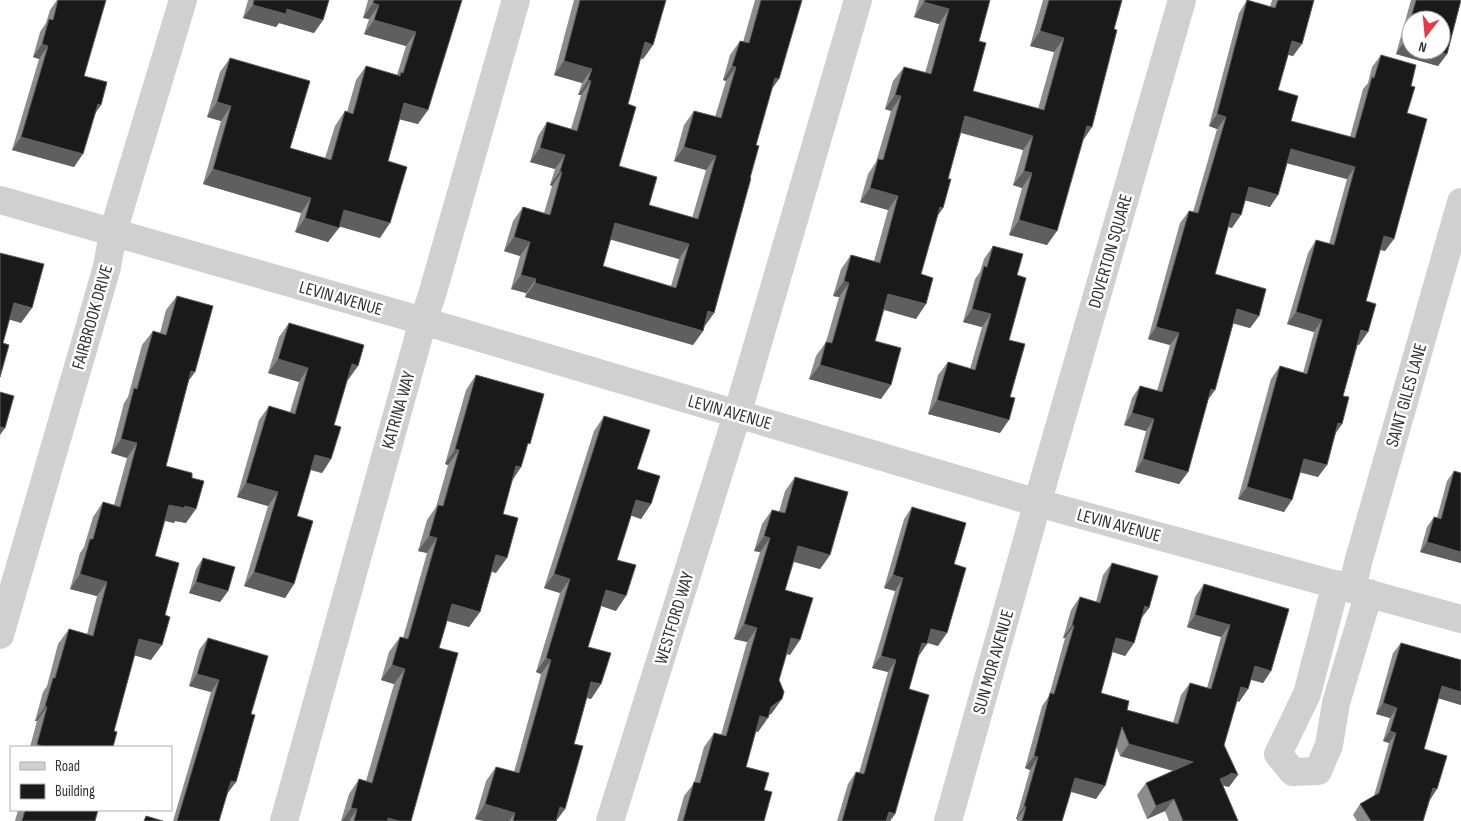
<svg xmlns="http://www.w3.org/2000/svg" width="1461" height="821" font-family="'Sofia Sans Condensed',sans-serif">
	<rect width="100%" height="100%" fill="#fff"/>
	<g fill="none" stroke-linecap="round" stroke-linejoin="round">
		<path stroke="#d0d0d0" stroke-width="28" d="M0 200 423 321 1038 503 1461 619
			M1336 584 1307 694 1278 754 1293 772 1318 771 1329 745 1336 703 1369 593
			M1352 588 1359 559 1461 202
			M0 635 107 267 113 232 183 0
			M284 821 423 321 432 295 516 0
			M610 821 737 415 858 0
			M948 821 1047 469 1182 0"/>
	</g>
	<path fill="#8c8c8c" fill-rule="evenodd" d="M57 0H106L84 76 101 105 95 113 74 167 12 150 39 59 33 57 40 32 46 23 50 10Z
		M248 0H329L323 20 314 33 279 23 276 27 243 18Z
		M368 0H462L418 124 400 119 388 161 380 238 339 226 328 242 295 232 301 213 203 184 221 121 207 117 220 72 230 58 290 148 325 158 335 126 345 111 347 112 356 80 366 66 397 75 406 46 364 34 369 19 363 18Z
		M574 0H666L653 45 643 59 641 58 628 104 619 166 649 205 692 218 706 170 674 161 684 125 694 111 715 117 726 81 723 80 730 55 740 41 743 42 755 0H802L771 90 756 145 750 178 714 313 704 327 703 331 693 345 525 297 526 293 511 289 520 256 504 251 513 221 523 207 544 213 552 186 550 185 555 169 530 162 538 136 547 122 571 129 581 95H578L582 83 554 75ZM611 239 679 259 671 286 603 266Z
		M919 0H990L979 41 973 91 1038 109 1054 52 1030 46 1043 0H1122L1082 142 1047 245 1009 235 1022 188 1013 185 1023 150 961 133 921 274 916 319 884 310 875 341 881 399 809 379 816 356 826 342 839 297 833 296 841 269 851 255 874 261 888 210 860 202 868 174 876 162 891 111 885 109 893 81 904 67 925 73 939 24 914 17Z
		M1247 0 1270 7 1272 0H1314L1293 56 1288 55 1278 90 1291 121 1350 137 1363 89 1368 83 1372 67 1381 55 1411 86 1407 113 1385 251 1380 250 1366 301 1359 345 1358 344 1343 396 1342 424 1336 433 1318 477 1300 472 1284 512 1238 499 1271 379 1280 366 1303 373 1314 332 1287 324 1308 253 1316 240 1329 244 1347 179 1287 163 1270 207 1245 200 1232 228 1228 227 1215 274 1259 316 1250 328 1233 323 1215 390 1208 400 1188 472 1179 484 1135 472 1146 431 1124 425 1132 398 1140 386 1157 391 1170 345 1148 339 1180 223 1189 211 1193 212 1217 129 1209 126 1239 13Z
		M1411 0H1461L1447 54 1438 66 1396 54Z
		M993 246 1017 275 1009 340 1000 433 928 414 938 375 948 362 970 369 982 327 963 322 975 279 980 272 984 259Z
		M177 296 189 380 166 466 192 478 186 523 175 521 174 523 165 521 155 556 151 660 134 655 114 731 113 747H30L37 721H35L43 692 47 686 58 644 69 629 87 634 97 596 70 589 80 553 84 547 93 517 103 502 114 505 127 458 111 453 124 403 128 397 142 345 153 331 160 333 166 310Z
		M289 323 358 366 347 380 334 425 331 459 322 473 310 470 297 516 294 584 285 598 244 586 268 506 237 497 259 420 269 406 290 412 299 382 268 373 279 337Z
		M476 375 527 449 521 467 512 481 503 514 496 573 492 571 480 612 469 627 447 621 439 648 411 821H341L349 794 359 779 366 781 394 684 381 680 389 652 400 637 403 638 427 553 418 551 427 520 436 507 448 465 445 464 466 390Z
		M604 416 637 469 651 504 641 519 631 515 617 560 616 611 601 606 588 647 601 684 591 699 587 698 574 744 565 809 556 821H484L475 819 486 781 496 767 514 772 541 674 536 672 560 593 544 588 594 431Z
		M1454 471 1461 563 1420 552 1427 527 1434 517 1437 518 1447 481Z
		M795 477 830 555 820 569 794 562 785 590 790 655 787 654 779 680 772 713 768 716 758 732 756 731 746 767 764 790V821H677L684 796 694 783 704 747 714 733 721 735 747 642 734 639 760 552 754 551 762 524 772 510 779 512 785 491Z
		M912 507 954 564 938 646 927 643 918 657 909 689 895 814 890 821H837L848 784 856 772 859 773 888 672 872 668 895 591 884 588 904 519Z
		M203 558 228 591 220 602 189 593 196 569Z
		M1112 563 1149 608 1141 618 1134 643 1125 656 1112 652 1101 693 1127 710 1173 723 1181 695 1190 683 1207 688 1221 637 1187 627 1195 597 1204 584 1271 671 1263 683 1251 680 1248 689 1239 702 1237 701 1224 745 1229 787 1223 786 1238 821H1169L1165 811 1147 819 1137 795 1146 783 1173 771 1120 756 1116 746 1096 799 1071 792 1062 821H1017V819H1016L1030 770 1025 768 1042 706 1049 696 1065 638H1063L1071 610 1080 597 1096 602 1103 575Z
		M208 638 268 656 219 821H173L211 692 189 686 199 650Z
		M1401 643 1461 660V705L1438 698 1424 749 1430 800 1423 821H1357L1353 815 1360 804 1374 796 1389 743 1383 741 1390 718 1376 714 1393 653Z
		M18 810H98L95 821H15Z"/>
	<path fill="#5f5f5f" d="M924 2 949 9 939 24 914 17Z
		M373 3 379 5 369 19 363 18Z
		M253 5 287 9 323 20 314 33 279 23 276 27 243 18Z
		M374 20 416 32 406 46 364 34Z
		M1040 31 1064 38 1054 52 1030 46Z
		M1292 41 1302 44 1293 56 1283 53Z
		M645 42 653 45 643 59 635 57Z
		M1404 42 1411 44V50H1433L1447 54 1438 66 1396 54Z
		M42 44 48 46 39 59 33 57Z
		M564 61 592 69 582 83 554 75Z
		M732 66 736 67 726 81 723 80Z
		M775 78 779 79 769 93Z
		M588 80 591 81 581 95H578Z
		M895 95 901 96 891 111 885 109Z
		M217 102 231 106 221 121 207 117Z
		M404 103 428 110 418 124 394 118Z
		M98 104 101 105 92 118Z
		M1217 114 1226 117 1217 129 1209 126Z
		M965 116 1033 136 1023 150 955 131Z
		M1087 126 1092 127 1082 142Z
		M21 137 83 154 74 167 12 150Z
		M684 147 716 156 706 170 674 161Z
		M540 148 565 155 555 169 530 162Z
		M1291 149 1355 167 1347 179 1282 162Z
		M213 169 311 198 301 213 203 184Z
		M560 171 562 172 552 186 550 185Z
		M1024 171 1032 173 1022 188 1013 185Z
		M1249 187 1278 195 1270 207 1240 199Z
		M870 188 898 196 888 210 860 202Z
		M940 207 943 208 933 223Z
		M344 210 390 223 380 238 334 225Z
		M1232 213 1241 215 1232 228 1224 225Z
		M305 218 339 228 328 242 295 232Z
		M1019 220 1057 231 1047 245 1009 235Z
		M615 223 689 244 679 259 605 238Z
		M1384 236 1394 239 1385 251 1375 248Z
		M514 237 530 242 520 256 504 251Z
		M521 275 536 279 526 293 511 289Z
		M844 281 849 283 839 297 833 296Z
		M535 283 703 331 693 345 525 297Z
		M888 294 926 304 916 319 878 308Z
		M14 303 32 308 21 323 4 318Z
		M972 309 991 314 982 327 963 322Z
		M1237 309 1259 316 1250 328 1228 322Z
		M708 311 714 313 704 327Z
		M1296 312 1322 320 1314 332 1287 324Z
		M1156 327 1179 333 1170 345 1148 339Z
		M1361 330 1368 332 1359 345 1353 343Z
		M278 359 308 368 299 382 268 373Z
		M352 364 358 366 348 380 342 378Z
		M820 365 891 385 881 399 809 379Z
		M191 371 195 372 185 386Z
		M1211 389 1215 390 1206 402Z
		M937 400 1009 420 1000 433 928 414Z
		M1132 413 1154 419 1146 431 1124 425Z
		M1338 423 1342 424 1333 436Z
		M0 427 5 428 0 435Z
		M121 439 137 443 127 458 111 453Z
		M455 449 459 450 448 465 445 464Z
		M315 455 331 459 322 473 305 468Z
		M1143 459 1188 472 1179 484 1135 472Z
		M1304 459 1327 465 1318 477 1295 471Z
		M516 466 521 467 511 482Z
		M246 483 278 492 268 506 237 497Z
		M1247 487 1292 500 1284 512 1238 499Z
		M636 500 651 504 641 519 626 514Z
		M169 505 185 506 196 509 186 523 175 521 174 523 159 519Z
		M429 536 437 538 427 553 418 551Z
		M764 536 770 538 760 552 754 551Z
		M1427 542 1461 552V563L1420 552Z
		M798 546 830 555 820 569 788 560Z
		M496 555 507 558 496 573 486 570Z
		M254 572 294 584 285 598 244 586Z
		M80 574 107 582 97 596 70 589Z
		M554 574 570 579 560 593 544 588Z
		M893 575 903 578 895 591 884 588Z
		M196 582 228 591 220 602 189 593Z
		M606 590 626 596 616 611 596 604Z
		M452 604 480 612 469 627 441 619Z
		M1145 606 1149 608 1140 620Z
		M1195 615 1230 625 1221 637 1187 627Z
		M744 624 757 628 747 642 734 639Z
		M1072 625 1074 626 1065 638H1063Z
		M931 629 947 633 938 646 923 641Z
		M791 638 800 640 790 655 781 652Z
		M1116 638 1134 643 1125 656 1108 650Z
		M139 639 162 645 151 660 129 654Z
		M922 643 927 644 918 657Z
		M881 656 896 660 888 672 872 668Z
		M546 658 551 660 541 674 536 672Z
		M392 665 405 669 394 684 381 680Z
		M1255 666 1271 671 1263 683 1246 678Z
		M197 674 219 680 211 692 189 686Z
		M591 682 601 684 591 699 581 696Z
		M1442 686 1461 692V705L1434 697Z
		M1241 687 1248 689 1239 702 1233 700Z
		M782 699 772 713 766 717 768 718 758 732 750 730 760 716Z
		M1383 703 1397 708 1390 718 1376 714Z
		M45 706 47 707 37 721H35Z
		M1390 731 1396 733 1389 743 1383 741Z
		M37 744 41 746 40 747H35Z
		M1129 744 1193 762 1185 774 1120 756Z
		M1034 756 1038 757 1030 770 1025 768Z
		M1230 773 1238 775 1229 787 1223 785 1220 779Z
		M1075 778 1105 786 1096 799 1066 790Z
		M231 781 236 782 227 794Z
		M1433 788 1437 789 1430 800 1426 798Z
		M1174 799 1165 811 1147 819 1156 806Z
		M485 804 515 813 509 821H484L475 819Z
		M1024 806 1026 807 1017 819H1016Z
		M560 807 565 809 556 821H550Z
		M351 808 357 809 349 821H342Z
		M889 812 895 814 890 821H882Z
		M388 818 399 821H386Z"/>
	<path fill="#1a1a1a" stroke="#5f5f5f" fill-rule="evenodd" d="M58 0H106L84 76 107 82 101 105 98 104 83 154 21 137 48 46 42 44 49 19 53 20Z
		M254 0H329L323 20 287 9 286 14 253 5Z
		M374 0H462L428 110 404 103 388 161 407 167 390 223 344 210 339 228 305 218 311 198 213 169 231 106 217 102 230 58 310 81 290 148 331 160 345 111 353 114 366 66 400 76 401 72 403 73 416 32 374 20 379 5 373 3Z
		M580 0H666L653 45 645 42 628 104 636 107 619 166 657 177 649 205 698 219 716 156 684 147 694 111 721 118 736 67 732 66 740 41 749 43 761 0H802L779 79 775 78 756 145 759 146 750 178H751L714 313 708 311 703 331 535 283 536 279 521 275 530 242 514 237 523 207 550 215 562 172 560 171 565 155 540 148 547 122 577 131 591 81 588 80 592 69 564 61ZM615 223 689 244 676 288 603 266Z
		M925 0H990L979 41 986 43 973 91 1044 110 1064 38 1040 31 1049 0H1122L1114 29 1117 30 1092 127 1087 126 1057 231 1019 220 1032 173 1024 171 1033 136 965 116 948 179H951L943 208 940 207 921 274 933 278 926 304 888 294 875 341 901 348 891 385 820 365 826 342 832 343 849 283 844 281 851 255 880 263 898 196 870 188 878 159 883 160 901 96 895 95 904 67 931 74 949 9 924 2Z
		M1247 0 1275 8 1278 0H1314L1302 44 1292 41 1278 90 1298 96 1291 121 1355 138 1372 77 1374 78 1381 55 1416 65 1411 86 1415 87 1407 113 1427 119 1394 239 1384 236 1366 301 1376 304 1368 332 1361 330 1343 396 1349 397 1342 424 1338 423 1327 465 1304 459 1292 500 1247 487 1280 366 1307 374 1322 320 1296 312 1316 240 1334 245 1355 167 1291 149 1278 195 1249 187 1241 215 1232 213 1215 274 1266 289 1259 316 1237 309 1215 390 1211 389 1188 472 1143 459 1154 419 1132 413 1140 386 1162 392 1179 333 1156 327 1189 211 1198 213 1226 117 1217 114Z
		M1416 0H1461L1447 54 1433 50H1441V20H1411V44L1404 42Z
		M993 246 1023 254 1017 275 1026 278 1009 340 1025 344 1010 397 1015 398 1009 420 937 400 948 362 975 370 991 314 972 309 984 266 987 267Z
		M0 253 44 264 32 308 14 303 3 343 9 345 0 377Z
		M177 296 213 306 195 372 191 371 166 466 192 473V478L204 481 196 509 185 506 184 508 169 505 155 556 179 563 165 615 170 617 162 645 139 639 114 731 117 732 113 747H41V746L37 744 47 707 45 706 53 678H55L69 629 93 636 107 582 80 574 90 539H93L103 502 120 507 137 443 121 439 134 388 137 389 153 331 166 335Z
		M289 323 364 345 358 366 352 364 334 425 341 427 331 459 315 455 297 516 313 521 294 584 254 572 278 492 246 483 269 406 295 414 308 368 278 359Z
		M476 375 544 394 530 444 528 443 521 467 516 466 503 514 518 518 507 558 496 555 480 612 452 604 439 648 458 653 411 821H399L388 818V821H354L357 809 351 808 359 779 372 783 405 669 392 665 400 637 408 639 437 538 429 536 438 505 443 506 459 450 455 449Z
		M0 392 14 396 5 428 0 427Z
		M604 416 650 430 637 469 660 476 651 504 636 500 617 560 636 565 626 596 606 590 588 647 611 653 601 684 591 682 574 744 583 746 565 809 560 807 556 821H513L515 813 485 804 496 767 519 773 551 660 546 658 570 579 554 574Z
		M1454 471 1461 473V552L1427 542 1434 517 1441 519Z
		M795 477 848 492 830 555 798 546 785 590 813 598 800 640 791 638 779 680 784 692 782 699 771 707 768 718 760 716 746 767 769 773 764 790 772 792 764 821H683L694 782 700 783 714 733 726 736 757 628 744 624 770 538 764 536 772 510 785 513Z
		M912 507 966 523 954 564 966 568 947 633 931 629 927 644 922 643 909 689 929 695 895 814 889 812 886 821H842L856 772 864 774 896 660 881 656 903 578 893 575Z
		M203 558 235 567 228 591 196 582Z
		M1112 563 1158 576 1149 608 1145 606 1134 643 1116 638 1101 693 1129 701 1127 710 1178 724 1190 683 1211 689 1230 625 1195 615 1204 584 1289 609 1271 671 1255 666 1248 689 1241 687 1224 745 1238 775 1230 773 1231 774 1220 779 1238 821H1183L1174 799 1156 806 1146 783 1193 762 1129 744 1122 727 1105 786 1075 778 1062 821H1022L1026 807 1024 806 1038 757 1034 756 1050 693 1054 694 1074 626 1072 625 1080 597 1100 603Z
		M208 638 268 656 251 714 255 715 236 782 231 781 219 821H177L219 680 197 674Z
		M1401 643 1461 660V692L1442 686 1424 749 1447 756 1437 789 1433 788 1423 821H1371L1360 804 1379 793 1396 733 1390 731 1397 708 1383 703Z
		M25 810H98L95 821H22Z
		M146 816 163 821H144Z"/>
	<g text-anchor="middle" stroke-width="5" stroke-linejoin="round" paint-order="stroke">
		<g font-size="18" fill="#333" stroke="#fff">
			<text transform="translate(1110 251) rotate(-74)" y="6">DOVERTON SQUARE</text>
			<text transform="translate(341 298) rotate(16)" y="6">LEVIN AVENUE</text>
			<text transform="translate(92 317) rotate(-74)" y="6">FAIRBROOK DRIVE</text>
			<text transform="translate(1406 395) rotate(-74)" y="6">SAINT GILES LANE</text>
			<text transform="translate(398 410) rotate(-74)" y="6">KATRINA WAY</text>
			<text transform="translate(730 412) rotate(16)" y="6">LEVIN AVENUE</text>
			<text transform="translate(1119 525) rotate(15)" y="6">LEVIN AVENUE</text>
			<text transform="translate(674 618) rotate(-73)" y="6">WESTFORD WAY</text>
			<text transform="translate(993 662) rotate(-74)" y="6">SUN MOR AVENUE</text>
		</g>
	</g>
	<rect x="10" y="746" width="162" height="65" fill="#ffffff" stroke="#adadad"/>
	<rect x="20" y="762" width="25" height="8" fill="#d0d0d0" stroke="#adadad"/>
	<text x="55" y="771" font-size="15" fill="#333333">Road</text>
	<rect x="20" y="784" width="25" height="15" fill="#1a1a1a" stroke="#adadad"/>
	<text x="55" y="796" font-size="15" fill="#333333">Building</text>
	<g transform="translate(1426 35) rotate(196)"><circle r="24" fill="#ffffff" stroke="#adadad"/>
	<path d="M0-4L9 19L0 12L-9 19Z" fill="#e63946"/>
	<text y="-8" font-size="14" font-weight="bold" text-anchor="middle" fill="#333333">N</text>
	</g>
</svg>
